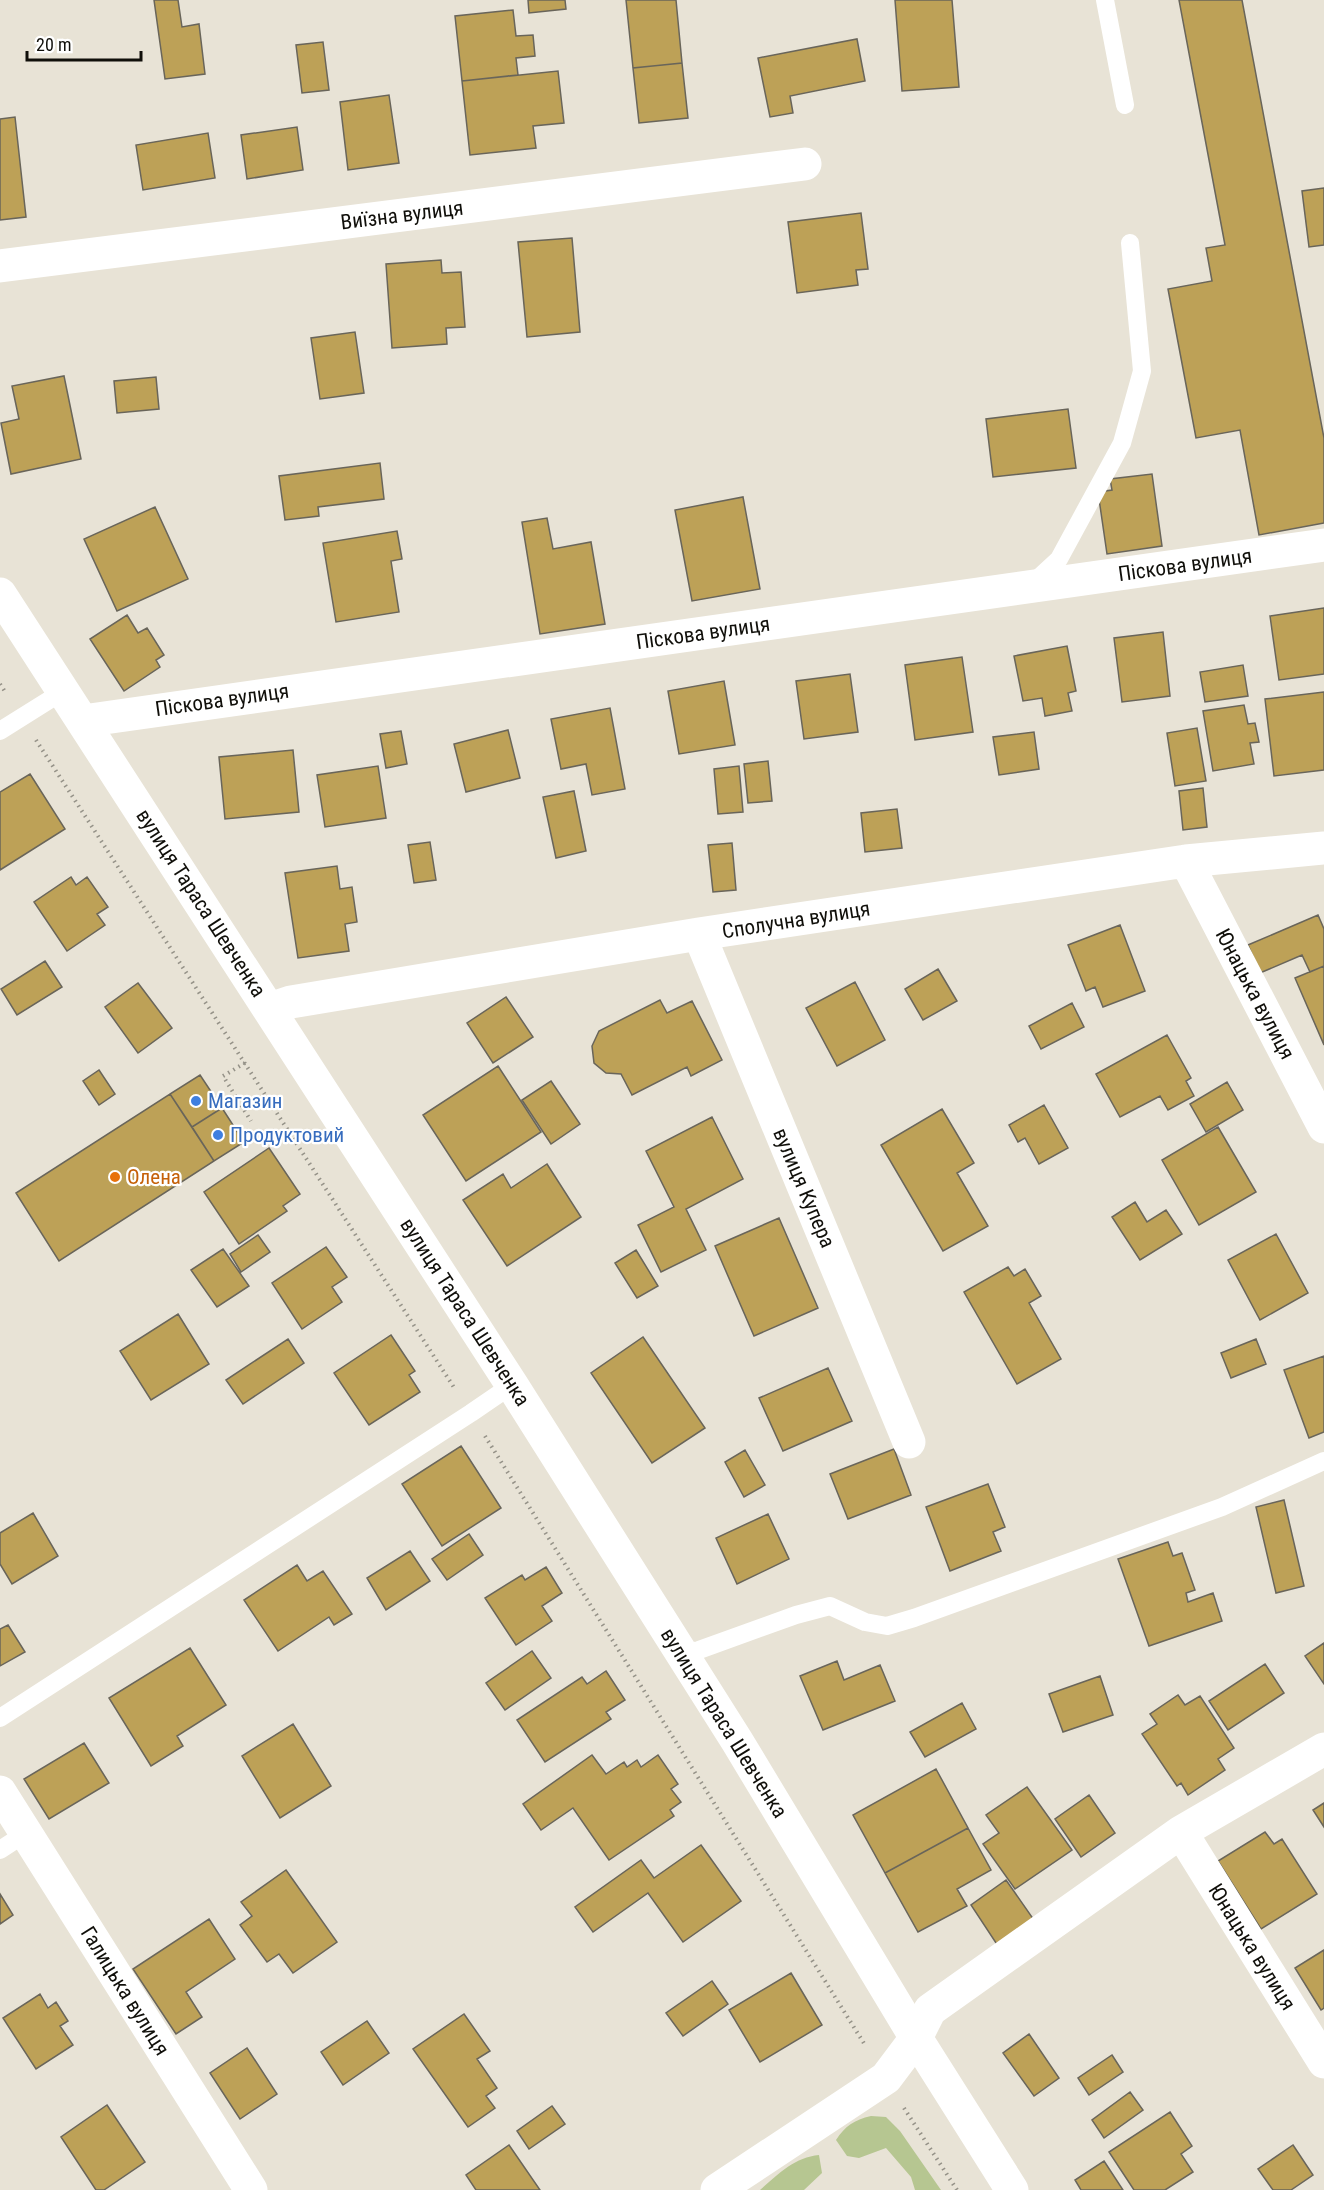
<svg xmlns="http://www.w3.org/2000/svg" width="1324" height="2190" font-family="'Roboto Condensed',sans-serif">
	<rect width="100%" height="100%" fill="#e8e3d6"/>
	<path fill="#b6c691" d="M871 2116 886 2117 900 2131 941 2190H915L911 2177 886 2148 859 2158 847 2156 836 2140C845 2126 854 2120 871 2116Z
		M819 2155 822 2173 804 2190H760C777 2175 795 2157 819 2155Z"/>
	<path fill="#bda157" stroke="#69655a" stroke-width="1.5" d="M154 0H178L182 27 199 24 205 74 165 79Z
		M528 0H565L566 9 529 13Z
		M626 0H676L682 63 633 68Z
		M895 0H952L959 87 902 91Z
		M1179 0H1242L1324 438V523L1259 535 1240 430 1196 438 1168 289 1212 281 1206 248 1225 245Z
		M513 10 516 36 533 35 535 56 516 58 518 75 462 81 455 16Z
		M857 39 865 81 790 96 793 113 770 117 758 58Z
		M323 42 329 90 302 93 296 45Z
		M682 63 688 118 639 123 633 68Z
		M558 71 564 123 533 126 536 148 470 155 462 81Z
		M389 95 399 163 348 170 340 102Z
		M15 117 26 217 0 220V119Z
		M297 127 303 170 247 179 241 135Z
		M208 133 215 178 143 190 136 145Z
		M1324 188V245L1309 247 1302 191Z
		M861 213 868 269 856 270 858 285 797 293 788 222Z
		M572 238 580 332 527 337 518 242Z
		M441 260 442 273 461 272 465 327 446 328 447 344 392 348 386 264Z
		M355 332 364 393 320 399 311 338Z
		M64 376 81 459 11 474 1 423 19 419 12 386Z
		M156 377 159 409 117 413 114 381Z
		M1068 409 1076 468 993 477 986 419Z
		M380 463 384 499 318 507 319 516 285 520 279 476Z
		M1152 474 1162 546 1107 554 1098 492 1112 490 1110 479Z
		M743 497 760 589 692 601 675 510Z
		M155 507 188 579 117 611 84 539Z
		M547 518 553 549 591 542 605 624 540 634 522 522Z
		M397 531 402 559 391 561 399 612 336 622 323 543Z
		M1324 608V674L1279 680 1270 616Z
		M127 615 138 633 147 628 164 655 156 660 160 667 124 691 90 639Z
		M1163 632 1170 696 1122 702 1114 638Z
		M1067 646 1076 691 1068 693 1072 711 1045 716 1042 698 1023 701 1014 656Z
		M962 657 973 732 915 740 905 665Z
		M1243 665 1248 696 1205 702 1200 672Z
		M850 674 858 732 804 739 796 681Z
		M724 681 735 745 679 754 668 691Z
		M1324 692V770L1274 776 1265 699Z
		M1244 705 1248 724 1255 723 1259 742 1250 743 1254 764 1213 771 1203 711Z
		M610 708 625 789 592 795 586 764 561 769 551 719Z
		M1197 728 1206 781 1175 786 1167 733Z
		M508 730 520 778 466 792 454 744Z
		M401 731 407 764 386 768 380 734Z
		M1034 732 1039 769 999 775 993 737Z
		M293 750 299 812 225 819 219 757Z
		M768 761 772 801 748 803 744 764Z
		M378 766 386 818 325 827 317 775Z
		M739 766 743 812 718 814 714 769Z
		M30 774 65 829 0 870V792Z
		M1203 788 1207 827 1183 830 1179 791Z
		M574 791 586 851 556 858 543 797Z
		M897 809 902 848 865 852 861 813Z
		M430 842 436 880 414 883 408 845Z
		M732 843 736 890 713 892 708 845Z
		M337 866 340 889 352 887 357 922 345 924 349 951 298 958 285 873Z
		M71 877 76 885 87 877 108 907 97 914 105 925 67 951 34 902Z
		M1318 915 1324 929V966L1310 972 1302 955 1260 973 1248 945Z
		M1120 925 1145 991 1103 1007 1095 987 1086 991 1068 945Z
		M45 961 62 987 17 1015 1 989Z
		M1324 966V1045L1295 978Z
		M938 969 957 1001 923 1020 905 989Z
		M855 982 885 1040 837 1066 806 1008Z
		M138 983 172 1028 138 1053 105 1007Z
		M506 997 533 1037 493 1063 467 1023Z
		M660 1000 667 1013 692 1001 722 1060 691 1076 687 1067 632 1095 621 1074 606 1073 594 1063 592 1046 599 1031Z
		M1072 1003 1084 1027 1041 1049 1029 1026Z
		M1167 1035 1191 1078 1186 1081 1194 1096 1168 1110 1160 1096 1120 1117 1096 1074Z
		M498 1066 541 1132 466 1181 423 1115Z
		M99 1070 115 1094 99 1105 83 1081Z
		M200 1075 222 1108 192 1127 170 1094Z
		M551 1081 580 1124 551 1144 522 1100Z
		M1227 1082 1243 1110 1206 1132 1190 1104Z
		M170 1094 214 1161 59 1261 16 1193Z
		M1044 1105 1068 1148 1039 1164 1025 1138 1018 1142 1009 1125Z
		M222 1108 244 1142 214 1161 192 1127Z
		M942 1109 974 1163 957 1173 988 1226 943 1251 881 1145Z
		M712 1117 743 1179 686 1209 706 1250 661 1272 638 1225 674 1207 646 1151Z
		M1218 1127 1256 1192 1199 1225 1162 1160Z
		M269 1148 300 1194 283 1206 287 1211 239 1244 204 1192Z
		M547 1164 581 1217 507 1266 463 1200 503 1174 511 1188Z
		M1135 1202 1147 1222 1166 1210 1182 1234 1140 1260 1112 1217Z
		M779 1218 818 1308 754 1336 715 1246Z
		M1276 1234 1308 1293 1260 1320 1228 1260Z
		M258 1235 270 1252 241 1272 230 1254Z
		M326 1247 347 1277 332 1287 342 1302 302 1329 272 1283Z
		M223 1249 249 1286 217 1307 191 1270Z
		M636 1250 658 1286 637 1298 615 1263Z
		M1008 1267 1014 1276 1025 1269 1041 1296 1029 1303 1061 1359 1017 1384 964 1292Z
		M178 1314 209 1364 151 1400 120 1351Z
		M391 1335 415 1371 409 1375 420 1392 369 1425 334 1373Z
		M643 1337 705 1428 652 1463 591 1373Z
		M288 1339 304 1363 243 1404 226 1380Z
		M1256 1339 1266 1364 1231 1378 1221 1353Z
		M1324 1356V1432L1309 1438 1284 1370Z
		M828 1368 852 1421 783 1451 759 1398Z
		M461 1446 501 1508 442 1546 402 1484Z
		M894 1449 911 1495 848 1519 830 1474Z
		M745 1450 765 1485 744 1497 725 1462Z
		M988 1484 1005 1527 993 1532 1001 1551 950 1571 926 1507Z
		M1284 1500 1304 1586 1276 1593 1256 1507Z
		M33 1513 58 1556 12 1584 0 1564V1533Z
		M768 1514 789 1559 737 1584 716 1538Z
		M469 1534 483 1555 447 1580 432 1559Z
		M1168 1542 1173 1556 1182 1553 1195 1590 1186 1593 1188 1602 1213 1593 1222 1621 1149 1646 1118 1559Z
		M410 1551 430 1581 386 1610 367 1578Z
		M297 1565 307 1581 323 1571 352 1614 334 1625 329 1617 278 1651 244 1600Z
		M546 1567 562 1593 542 1606 552 1621 516 1645 485 1598 522 1575 525 1580Z
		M8 1625 25 1652 0 1666V1629Z
		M1324 1643V1684L1305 1656Z
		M190 1648 226 1705 177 1736 183 1746 151 1766 109 1698Z
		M532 1651 551 1678 505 1710 486 1683Z
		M837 1661 844 1680 880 1665 895 1701 823 1730 800 1676Z
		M1265 1664 1284 1693 1228 1730 1209 1701Z
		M606 1671 625 1700 606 1712 611 1719 545 1762 517 1720 582 1677 587 1684Z
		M1100 1676 1113 1715 1063 1732 1049 1694Z
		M1178 1695 1185 1705 1200 1696 1234 1748 1218 1759 1225 1770 1188 1795 1181 1783 1177 1786 1142 1734 1157 1724 1150 1714Z
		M962 1703 976 1729 925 1757 910 1732Z
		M293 1724 331 1786 280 1818 242 1756Z
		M84 1743 109 1783 49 1819 24 1779Z
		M592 1755 606 1774 624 1762 627 1767 637 1760 641 1767 658 1755 678 1784 671 1789 681 1802 670 1810 674 1816 609 1860 573 1808 541 1830 523 1804Z
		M936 1769 968 1828 885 1873 853 1815Z
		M1027 1787 1072 1850 1015 1889 983 1844 999 1833 986 1815Z
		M1089 1795 1115 1833 1081 1857 1055 1819Z
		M1324 1803V1827L1313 1810Z
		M968 1828 991 1870 957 1889 967 1906 918 1932 885 1873Z
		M1265 1832 1274 1844 1282 1839 1317 1894 1261 1929 1218 1861Z
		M701 1845 741 1901 683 1942 648 1893 593 1932 575 1907 641 1860 654 1878Z
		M286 1870 337 1942 293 1973 279 1954 267 1962 240 1925 252 1916 241 1902Z
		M1006 1880 1034 1920 998 1946 971 1905Z
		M0 1894 13 1915 0 1924Z
		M209 1919 235 1959 186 1992 202 2017 176 2034 133 1969Z
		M1324 1950V2008L1321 2010 1295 1968Z
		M791 1973 822 2025 760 2062 729 2010Z
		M712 1981 728 2004 683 2036 666 2013Z
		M40 1994 48 2008 56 2002 68 2021 60 2026 73 2045 36 2069 3 2018Z
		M464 2014 490 2051 477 2059 497 2088 486 2096 495 2108 468 2127 413 2049Z
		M367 2021 389 2053 343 2085 321 2052Z
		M1029 2034 1059 2078 1034 2096 1003 2053Z
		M247 2048 277 2094 240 2119 210 2073Z
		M1112 2055 1123 2072 1089 2095 1078 2078Z
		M1130 2092 1143 2110 1104 2138 1092 2120Z
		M107 2105 145 2162 104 2190H96L61 2137Z
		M552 2106 565 2124 529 2149 517 2131Z
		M1170 2112 1192 2146 1181 2154 1193 2172 1165 2190H1134L1109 2152Z
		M509 2145 540 2190H476L466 2175Z
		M1293 2145 1313 2175 1291 2190H1273L1258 2169Z
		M1104 2161 1123 2190H1081L1075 2180Z"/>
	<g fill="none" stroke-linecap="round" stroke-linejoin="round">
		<path stroke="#959288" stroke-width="4" stroke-dasharray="1.5 4.5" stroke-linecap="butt" d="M0 684 6 693
			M36 740 455 1389
			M245 1063 223 1076 251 1121
			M485 1436 865 2045
			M904 2108 957 2190"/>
		<path stroke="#fff" stroke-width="18" d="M1105 0 1125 105
			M1033 583 1059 559 1122 443 1142 371 1130 243
			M0 731 62 692
			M682 1653 699 1650 796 1615 830 1606 865 1622 887 1626 914 1618 1222 1507 1324 1461
			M0 1718 471 1413 512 1385
			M0 1850 26 1833"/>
		<path stroke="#fff" stroke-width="33" d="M0 266 805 164
			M83 721 1324 545
			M1186 861 1324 1127
			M699 934 909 1442
			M270 1009 291 1002 699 934 1186 861 1324 848
			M0 1792 251 2190
			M1181 1832 1324 2062
			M717 2190 886 2078 916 2038 930 2010 1181 1832 1324 1749"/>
		<path stroke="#fff" stroke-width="33" d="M0 594 512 1385 737 1741 916 2038 1012 2190"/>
	</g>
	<g fill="#3f7fe0" stroke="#fff" stroke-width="2">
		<circle cx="196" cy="1101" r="6"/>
		<circle cx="218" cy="1135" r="6"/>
	</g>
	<circle fill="#e8710a" stroke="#fff" stroke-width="2" cx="115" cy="1177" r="6"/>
	<g text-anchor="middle" stroke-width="4.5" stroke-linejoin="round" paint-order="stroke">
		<g font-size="21" fill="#100f0a" stroke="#fff">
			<text transform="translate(402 215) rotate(-7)" y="7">Виїзна вулиця</text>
			<text transform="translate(1185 565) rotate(-8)" y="7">Піскова вулиця</text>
			<text transform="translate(703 633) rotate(-8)" y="7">Піскова вулиця</text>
			<text transform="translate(222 700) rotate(-8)" y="7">Піскова вулиця</text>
			<text transform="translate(201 903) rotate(57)" y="7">вулиця Тараса Шевченка</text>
			<text transform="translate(796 920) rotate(-9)" y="7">Сполучна вулиця</text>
			<text transform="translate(1255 994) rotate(62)" y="7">Юнацька вулиця</text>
			<text transform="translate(804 1188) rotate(67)" y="7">вулиця Купера</text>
			<text transform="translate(465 1312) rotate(57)" y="7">вулиця Тараса Шевченка</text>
			<text transform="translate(724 1723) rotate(58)" y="7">вулиця Тараса Шевченка</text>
			<text transform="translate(1252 1947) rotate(58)" y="7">Юнацька вулиця</text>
			<text transform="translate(125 1991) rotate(58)" y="7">Галицька вулиця</text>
		</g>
		<g font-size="21" fill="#366cbe" stroke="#fff" text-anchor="start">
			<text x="208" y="1108">Магазин</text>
			<text x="230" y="1142">Продуктовий</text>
		</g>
		<g font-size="21" fill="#c56008" stroke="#fff" text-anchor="start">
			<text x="127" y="1184">Олена</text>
		</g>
	</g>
	<path d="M27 51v9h114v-9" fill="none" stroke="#100f0a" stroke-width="3"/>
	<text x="36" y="51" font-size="18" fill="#100f0a" stroke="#ffffff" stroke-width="4.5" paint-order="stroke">20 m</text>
</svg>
